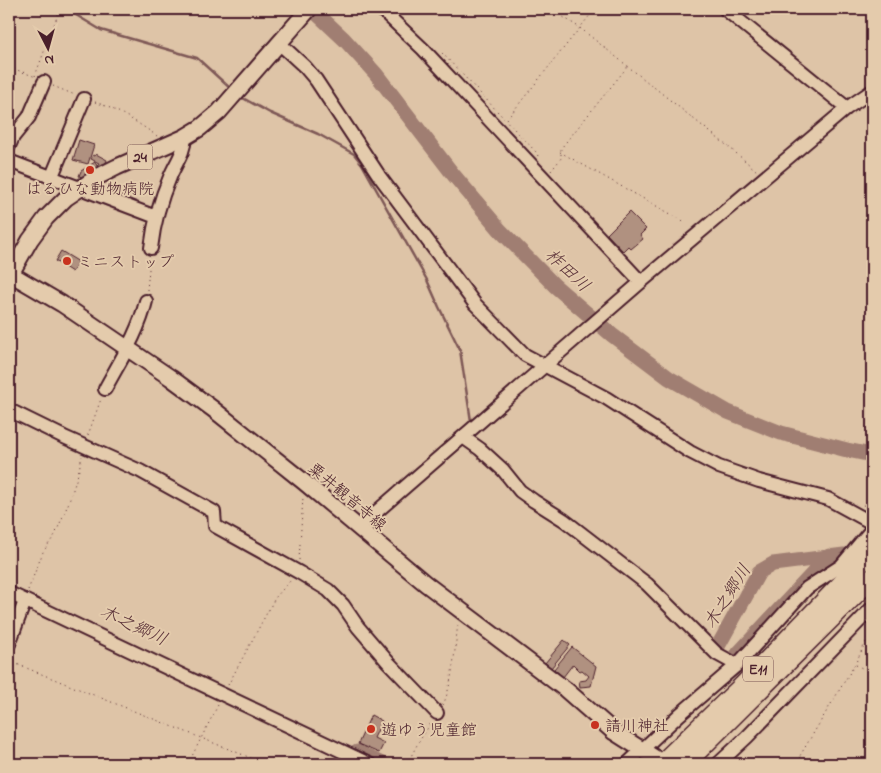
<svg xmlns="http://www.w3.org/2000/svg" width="881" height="773" font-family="'Indie Flower','Klee One',sans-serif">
	<rect width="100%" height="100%" fill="#dec4a7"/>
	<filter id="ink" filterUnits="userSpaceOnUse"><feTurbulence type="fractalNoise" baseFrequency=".02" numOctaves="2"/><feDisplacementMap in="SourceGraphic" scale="10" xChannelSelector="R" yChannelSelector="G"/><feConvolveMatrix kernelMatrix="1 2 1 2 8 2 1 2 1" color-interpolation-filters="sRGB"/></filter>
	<g filter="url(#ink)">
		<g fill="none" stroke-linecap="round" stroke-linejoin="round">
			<path stroke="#7e5856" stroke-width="2.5" d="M66 9 101 30 197 58 231 89
				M241 97 270 113 318 134 354 154 362 164 427 280 439 307 460 350 471 421
				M570 517 582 526"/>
			<path stroke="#a07e72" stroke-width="15" d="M312 9 344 39 376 74 452 173 500 230 555 286 612 335 669 378 728 412 781 433 847 450 872 455
				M717 648 759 572 773 564 844 555
				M732 660 829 556
				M357 752 382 764"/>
		</g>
		<path fill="#b09180" stroke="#4a1f2b" d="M79 140 94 145 88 164 73 160Z
			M96 154 107 160 105 165 102 164 100 168 97 166 99 163 91 159 93 155 95 156Z
			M95 162 99 170 85 178 79 176 81 171Z
			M629 212 646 229 640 235 643 239 631 249 628 246 623 251 607 234Z
			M61 251 79 262 72 272 55 261Z
			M564 640 570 645 551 668 545 663Z
			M572 647 596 666 591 686 580 687 579 681 586 680 589 676 582 670 580 671 573 664 563 677 554 669Z
			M371 715 382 721 374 738 384 743 379 753 358 744Z"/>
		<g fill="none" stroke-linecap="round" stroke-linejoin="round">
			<defs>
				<path id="minor" d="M381 9 423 49 641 282
					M725 9 847 108
					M279 43 305 67 316 80 380 177 475 304 525 355 606 398 690 452 719 467 759 481 828 499 872 523
					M9 146 13 137 29 117 44 82
					M9 161 156 217
					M52 176 84 99
					M151 248C154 223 160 200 170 177 176 162 184 154 185 137
					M105 389C120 361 139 332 146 301
					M9 410 64 437 140 471 214 512 215 526 300 573 328 590 343 605 358 627 388 662 437 713
					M463 437 480 449 503 470 520 491 534 501 564 520 647 584 717 654 737 665
					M359 527 641 282 847 108 872 91
					M9 593 369 764
					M9 644 25 601
					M627 764 679 715 737 665 807 588 841 566 872 529
					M718 764 747 737 872 608"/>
				<path id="major" d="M9 273 62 304 171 378 213 409 304 482 426 584 565 689 614 732 655 758
					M9 277 30 240 46 218 66 198 97 177 117 167 185 137 200 128 219 112 309 9"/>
				<path id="highway" d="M661 764 742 686 872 552
					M685 764 872 578"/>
			</defs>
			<use href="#minor" stroke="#4a1f2b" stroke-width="16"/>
			<use href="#major" stroke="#4a1f2b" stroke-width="19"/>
			<use href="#highway" stroke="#4a1f2b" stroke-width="21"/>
			<path stroke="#4a1f2b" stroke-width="1" stroke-dasharray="1 4" stroke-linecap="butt" d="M551 9 580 28 730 148 757 171
				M442 53 536 152 538 156
				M9 67 36 77
				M35 76 60 9
				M53 86 75 95
				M95 102C118 110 137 122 157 136
				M507 119 595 9
				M560 152 685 222 689 226
				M551 171 562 157 560 152 562 147 628 66
				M147 290 150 259
				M88 435 101 399
				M863 505 872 507
				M299 560 303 497
				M28 590 43 552 55 535 69 502 78 474 82 456
				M9 661 266 764
				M856 665 872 673
				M228 685 275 598 291 580
				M443 705C453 683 455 647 458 623
				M800 757 812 764
				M188 764 218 705
				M407 764 418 743 431 723
				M795 764 855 664 872 630"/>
			<use href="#minor" stroke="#e4cbac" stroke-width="12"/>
			<use href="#major" stroke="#e4cbac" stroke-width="15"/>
			<use href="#highway" stroke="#e4cbac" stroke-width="18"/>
		</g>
	</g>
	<g fill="#c8321e" stroke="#e4cbac" stroke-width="2">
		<circle cx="90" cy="170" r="5"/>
		<circle cx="67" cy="261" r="5"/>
		<circle cx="595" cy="725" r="5"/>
		<circle cx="371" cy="729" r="5"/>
	</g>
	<g text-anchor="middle" stroke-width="4" stroke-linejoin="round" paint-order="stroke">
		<g fill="#e4cbac" stroke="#785352" stroke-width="1">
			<rect x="127.5" y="144.5" width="25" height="25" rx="4"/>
			<rect x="743" y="656.5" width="30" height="25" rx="4"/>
		</g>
		<g font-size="15" font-weight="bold" fill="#4a1f2b">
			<text x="140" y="162">24</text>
			<text x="758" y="674">E11</text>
		</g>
		<g font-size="16" fill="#4a1f2b" stroke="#e4cbac" text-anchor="start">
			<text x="90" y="194" text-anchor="middle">はるひな動物病院</text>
			<text x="77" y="267">ミニストップ</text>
			<text x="605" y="731">請川神社</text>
			<text x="381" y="735">遊ゆう児童館</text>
		</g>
		<g font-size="16" fill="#4a1f2b" stroke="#e4cbac">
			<text transform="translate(348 496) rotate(40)" y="6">粟井観音寺線</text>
		</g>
		<g font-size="18" font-style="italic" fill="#5b3239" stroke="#e4cbac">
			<text transform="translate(568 270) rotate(43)" y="6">柞田川</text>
			<text transform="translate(727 596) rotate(-58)" y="6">木之郷川</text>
			<text transform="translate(134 625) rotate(25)" y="6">木之郷川</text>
		</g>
	</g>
	<rect width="881" height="773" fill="none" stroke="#e4cbac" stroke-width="30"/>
	<rect x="15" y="15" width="851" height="743" fill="none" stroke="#4a1f2b" stroke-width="2" filter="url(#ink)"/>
	<g transform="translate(48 48) rotate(174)" stroke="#e4cbac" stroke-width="4" paint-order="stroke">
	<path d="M0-4L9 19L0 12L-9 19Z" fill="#4a1f2b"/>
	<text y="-8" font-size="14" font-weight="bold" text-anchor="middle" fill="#4a1f2b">N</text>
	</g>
</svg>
